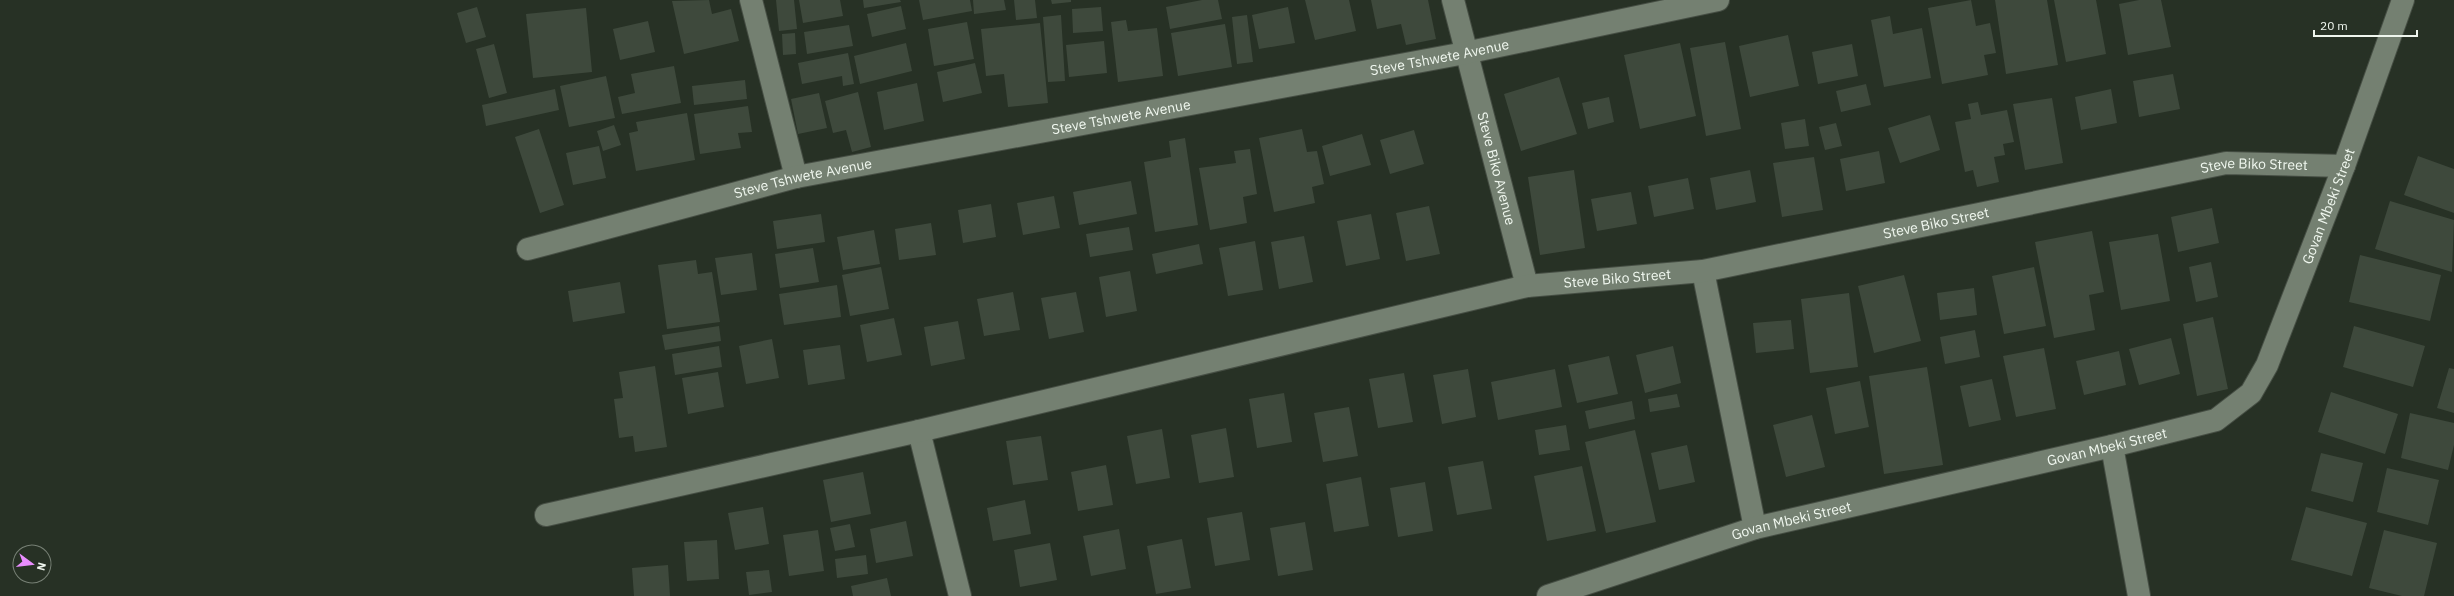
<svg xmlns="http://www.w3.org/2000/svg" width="2454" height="596" font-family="'IBM Plex Sans',sans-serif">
	<rect width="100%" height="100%" fill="#273125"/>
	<path fill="#3e493c" d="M709 0 712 14 731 9 739 41 684 54 672 1Z
		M776 0H794L797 29 779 31Z
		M799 0H840L843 16 803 23Z
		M863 0H900L901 2 864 8Z
		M919 0H970L972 11 923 20Z
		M973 0H1004L1006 10 974 14Z
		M1014 0H1035L1037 18 1016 20Z
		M1051 0H1071V2L1052 4Z
		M1202 0H1218L1222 19 1170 29 1166 7Z
		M1305 0H1349L1356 31 1315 40Z
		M1371 0H1428L1436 39 1406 45 1401 24 1377 29Z
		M1971 0 1976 26 1990 23 1996 53 1984 55 1988 75 1942 84 1928 8Z
		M1995 0H2047L2058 65 2006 74Z
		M2054 0H2096L2106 54 2066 62Z
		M2139 0H2161L2171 47 2128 55 2119 4Z
		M901 6 906 29 872 37 867 14Z
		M477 7 486 37 466 43 457 13Z
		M1101 7 1103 31 1073 33 1072 9Z
		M1288 7 1295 43 1259 49 1252 15Z
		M586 8 592 72 533 78 526 14Z
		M1061 15 1065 81 1048 82 1043 17Z
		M1247 15 1253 62 1237 64 1232 17Z
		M1890 16 1893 34 1922 28 1931 78 1884 87 1871 20Z
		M1126 20 1128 31 1157 28 1163 76 1118 82 1111 22Z
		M648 21 655 52 620 60 613 29Z
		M967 22 974 59 934 66 928 29Z
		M1040 23 1048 103 1008 107 1004 74 986 76 981 29Z
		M1225 24 1232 67 1178 76 1171 33Z
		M849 25 853 46 807 54 804 32Z
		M795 33 796 54 783 55 782 34Z
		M1788 35 1799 86 1750 97 1739 46Z
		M1104 41 1107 73 1069 77 1066 45Z
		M1725 42 1741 129 1706 136 1690 48Z
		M906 43 912 71 860 84 854 56Z
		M1680 43 1696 116 1640 129 1624 55Z
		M494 44 507 93 489 98 476 49Z
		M1852 44 1858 76 1818 84 1812 52Z
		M848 53 854 84 843 86 842 76 802 84 798 63Z
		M975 63 982 93 943 102 937 72Z
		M674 66 681 103 622 114 618 97 635 93 631 74Z
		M2173 74 2180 109 2139 117 2133 81Z
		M606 76 615 118 569 127 560 86Z
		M1559 77 1577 134 1521 151 1504 94Z
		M745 80 747 99 694 105 692 86Z
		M917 83 924 121 884 130 877 92Z
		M1866 84 1871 105 1841 112 1836 91Z
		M555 89 559 110 486 126 482 105Z
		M2111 89 2117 123 2081 130 2075 97Z
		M858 92 871 147 852 152 846 130 833 133 825 101Z
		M819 93 827 128 798 134 791 99Z
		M1609 97 1614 122 1588 129 1582 103Z
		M2052 98 2063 163 2025 170 2013 104Z
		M1978 102 1981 115 2007 110 2014 142 2003 144 2005 155 1994 157 1999 182 1977 187 1973 170 1965 172 1955 122 1971 119 1968 104Z
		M748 106 752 132 738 133 741 148 700 154 694 114Z
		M687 113 695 160 636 171 629 133 638 131 636 122Z
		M1930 115 1940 150 1900 163 1888 128Z
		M1805 119 1809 146 1785 149 1781 123Z
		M1836 123 1842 146 1825 150 1819 127Z
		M614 125 621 145 603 151 597 131Z
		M539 129 564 205 540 213 515 137Z
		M1302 129 1307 152 1317 151 1324 184 1312 187 1315 203 1274 212 1259 138Z
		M1414 130 1424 164 1390 174 1380 140Z
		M1362 134 1371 165 1330 176 1322 146Z
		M1185 138 1198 225 1155 232 1144 162 1171 157 1169 141Z
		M599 146 606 178 573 185 566 153Z
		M1250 149 1257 194 1243 197 1247 223 1210 230 1199 168 1236 163 1234 151Z
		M1879 151 1885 183 1846 191 1840 159Z
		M2418 156 2454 169V213L2404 195Z
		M1814 157 1823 210 1782 217 1773 163Z
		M1574 170 1585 248 1540 255 1528 177Z
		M1750 170 1756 202 1716 210 1710 178Z
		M1688 178 1694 209 1654 217 1648 186Z
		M1131 181 1137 214 1079 225 1073 192Z
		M1631 192 1637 224 1597 231 1591 199Z
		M1054 196 1060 228 1023 235 1017 203Z
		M2390 201 2454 220 2452 272 2375 249Z
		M991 204 996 237 963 243 958 210Z
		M1429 206 1440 254 1406 261 1396 213Z
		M2212 208 2219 243 2178 252 2171 217Z
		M821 214 825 242 777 249 773 221Z
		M1371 214 1380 259 1346 266 1337 221Z
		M931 223 936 255 899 260 895 229Z
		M1129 227 1133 250 1090 257 1086 234Z
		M874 230 880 264 843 270 837 237Z
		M2092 231 2104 292 2089 295 2095 330 2054 338 2035 242Z
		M2158 234 2170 301 2121 310 2109 242Z
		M1304 236 1313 282 1279 289 1271 242Z
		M1255 241 1263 290 1228 296 1219 248Z
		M1199 244 1203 264 1156 274 1152 254Z
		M813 248 819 282 780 288 775 254Z
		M752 253 757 290 721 295 715 258Z
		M2360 255 2441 275 2430 321 2349 302Z
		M696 260 698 274 712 272 720 322 667 329 658 265Z
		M2211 262 2218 297 2196 302 2189 267Z
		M881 267 889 309 850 316 842 275Z
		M2034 267 2046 326 2004 334 1992 276Z
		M1130 271 1137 311 1106 317 1099 277Z
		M1904 275 1921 341 1874 353 1858 286Z
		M620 282 625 313 573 322 568 291Z
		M837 285 841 317 784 325 779 294Z
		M1974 288 1977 315 1940 320 1937 293Z
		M1013 292 1020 330 984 336 977 299Z
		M1076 292 1084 332 1049 339 1041 298Z
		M1849 293 1858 367 1810 373 1801 299Z
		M2213 317 2228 389 2197 396 2183 324Z
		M894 318 902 355 867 362 860 325Z
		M1791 320 1794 349 1756 353 1753 323Z
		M958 321 965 359 931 366 924 327Z
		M719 326 721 341 665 350 662 335Z
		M2354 326 2425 346 2413 387 2343 367Z
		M1975 330 1980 357 1945 364 1940 337Z
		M2171 338 2180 374 2139 385 2129 349Z
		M772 339 779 378 746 384 739 346Z
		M840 345 845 379 808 385 803 350Z
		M719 346 722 367 675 375 672 354Z
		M1673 346 1681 383 1645 393 1636 355Z
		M2044 348 2056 409 2016 417 2003 356Z
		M2119 351 2126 385 2084 395 2076 361Z
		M1609 356 1618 394 1577 403 1568 365Z
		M655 366 667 447 635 452 633 436 619 438 614 399 623 398 619 372Z
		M1927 367 1943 465 1884 474 1869 376Z
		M2449 368 2454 369V413L2437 408Z
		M1468 369 1476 417 1442 424 1433 375Z
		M1555 369 1562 407 1498 420 1491 382Z
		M718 372 724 407 688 414 682 378Z
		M1404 373 1413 422 1378 428 1369 379Z
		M1992 379 2001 420 1969 427 1960 386Z
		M1860 381 1869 427 1835 434 1826 388Z
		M2331 392 2398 414 2385 454 2318 432Z
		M1284 393 1292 442 1257 448 1249 399Z
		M1677 394 1680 407 1650 412 1648 399Z
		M1632 401 1635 419 1589 429 1585 411Z
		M1349 407 1358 456 1323 462 1314 413Z
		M2410 413 2454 423V445L2448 470 2401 458Z
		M1812 415 1825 467 1786 477 1773 425Z
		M1566 425 1570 450 1539 455 1535 430Z
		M1226 428 1234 477 1199 483 1191 435Z
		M1162 429 1170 478 1136 484 1127 436Z
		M1635 430 1656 522 1606 533 1585 442Z
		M1041 436 1048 480 1013 485 1006 441Z
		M1687 445 1695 482 1659 490 1651 453Z
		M2321 453 2363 463 2353 502 2311 491Z
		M1483 461 1492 509 1457 515 1448 467Z
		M1106 465 1113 505 1078 511 1071 472Z
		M1582 466 1596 531 1547 541 1534 476Z
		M2387 468 2439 480 2428 525 2377 512Z
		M863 472 871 514 831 522 823 480Z
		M1361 477 1369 526 1334 532 1326 484Z
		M1425 482 1433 531 1398 537 1390 488Z
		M1025 500 1031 534 993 541 987 508Z
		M763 507 769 544 735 550 728 513Z
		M2306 507 2367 523 2352 576 2291 560Z
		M1242 512 1250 560 1215 566 1207 518Z
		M906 521 913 556 876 563 870 529Z
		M1305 522 1313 570 1278 576 1270 528Z
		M850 524 855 547 835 551 830 528Z
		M1119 529 1126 569 1091 576 1083 536Z
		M818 530 824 571 789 576 783 535Z
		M2384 530 2437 543 2424 596H2402L2369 588Z
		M1182 539 1191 588 1156 594 1147 546Z
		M717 540 719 579 687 581 684 542Z
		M1050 543 1057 580 1020 587 1014 550Z
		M866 555 868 574 837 578 835 559Z
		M668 565 670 596H634L632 568Z
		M769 570 772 592 749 595 746 572Z
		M887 578 891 596H853L851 586Z"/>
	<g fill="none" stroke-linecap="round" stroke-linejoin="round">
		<defs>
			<g id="street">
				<path d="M751 0 796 177"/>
				<path id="s1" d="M1453 0 1527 286"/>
				<path id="s2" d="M528 249 796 177 1465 53 1718 0"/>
				<path d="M1703 271 1755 528"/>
				<path d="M919 431 960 596"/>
				<path d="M2112 446 2139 596"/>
				<path id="s3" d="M546 515 919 431 1527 286 1703 271 2226 163 2344 166"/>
				<path id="s4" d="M1548 596 1755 528 2112 446 2216 420 2251 393 2267 365 2344 166 2403 0"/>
			</g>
		</defs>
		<use href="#street" stroke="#464e44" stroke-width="24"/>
		<use href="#street" stroke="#748071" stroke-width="22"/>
	</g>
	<g text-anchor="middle" stroke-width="3" stroke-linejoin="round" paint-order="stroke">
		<g font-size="14" fill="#eff6ee" stroke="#273125">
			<text dy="5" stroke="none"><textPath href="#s2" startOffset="932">Steve Tshwete Avenue</textPath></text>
			<text dy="5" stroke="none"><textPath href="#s2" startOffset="608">Steve Tshwete Avenue</textPath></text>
			<text dy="5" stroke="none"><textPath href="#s3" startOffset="1746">Steve Biko Street</textPath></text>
			<text dy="5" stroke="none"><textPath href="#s1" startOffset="174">Steve Biko Avenue</textPath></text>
			<text dy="5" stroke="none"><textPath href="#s2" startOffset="284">Steve Tshwete Avenue</textPath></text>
			<text dy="5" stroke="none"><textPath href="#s4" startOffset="938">Govan Mbeki Street</textPath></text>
			<text dy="5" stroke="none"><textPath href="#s3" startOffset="1422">Steve Biko Street</textPath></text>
			<text dy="5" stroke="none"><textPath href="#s3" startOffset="1098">Steve Biko Street</textPath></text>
			<text dy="5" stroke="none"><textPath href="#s4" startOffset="579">Govan Mbeki Street</textPath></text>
			<text dy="5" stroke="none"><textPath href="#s4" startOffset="255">Govan Mbeki Street</textPath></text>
		</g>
	</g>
	<g transform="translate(32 564) rotate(105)"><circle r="19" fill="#273125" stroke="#778075"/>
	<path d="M0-3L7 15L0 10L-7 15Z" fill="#e98dfe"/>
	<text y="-6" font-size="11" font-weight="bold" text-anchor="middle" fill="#eff6ee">N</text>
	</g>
	<path d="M2314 30v6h103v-6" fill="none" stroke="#eff6ee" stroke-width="2"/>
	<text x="2320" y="30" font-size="12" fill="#eff6ee" stroke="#273125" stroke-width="3" paint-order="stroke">20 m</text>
</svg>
